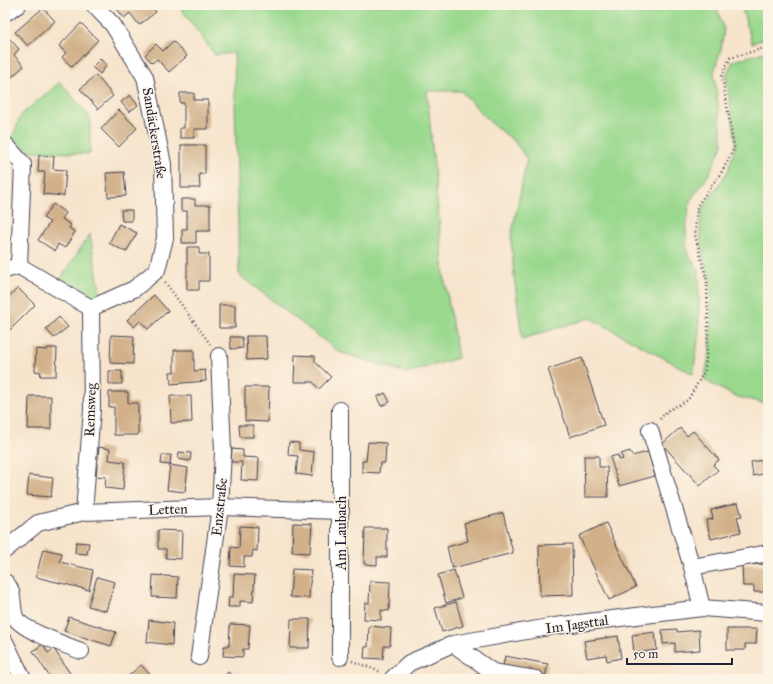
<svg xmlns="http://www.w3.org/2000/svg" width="773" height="684" font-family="'IM FELL Great Primer',serif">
	<rect width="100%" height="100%" fill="#fcf5e5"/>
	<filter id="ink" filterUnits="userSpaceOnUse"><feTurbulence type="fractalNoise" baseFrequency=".025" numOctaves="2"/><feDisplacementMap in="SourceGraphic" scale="8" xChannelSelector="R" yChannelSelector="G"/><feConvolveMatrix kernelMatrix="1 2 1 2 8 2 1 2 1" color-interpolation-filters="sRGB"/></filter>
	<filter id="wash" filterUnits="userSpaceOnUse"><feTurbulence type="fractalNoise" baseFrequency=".012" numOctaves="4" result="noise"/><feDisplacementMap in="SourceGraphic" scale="16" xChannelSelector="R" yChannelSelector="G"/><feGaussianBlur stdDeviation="0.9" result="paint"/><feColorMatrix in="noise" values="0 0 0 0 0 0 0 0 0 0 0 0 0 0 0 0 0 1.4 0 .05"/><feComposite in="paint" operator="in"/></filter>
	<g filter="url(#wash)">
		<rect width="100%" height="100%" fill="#f7e4cc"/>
		<path fill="#99d88d" stroke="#5e7d64" d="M178 5H716L724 30 721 49 714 72 723 144 708 176 690 201 686 229 687 253 699 270V334L693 374 590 318 522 339 514 276 511 237 527 159 514 141 490 122 461 91H427L444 275 458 358 407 373 339 352 239 275 234 53 215 55Z
			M741 5H768V38L752 43Z
			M768 51V404L734 396 704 380 710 351 711 285 703 256 700 231 702 210 728 171 736 144 726 76 733 61Z
			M60 82 90 117V154L30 151 12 139 21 115Z
			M90 234 101 297 91 302 58 283Z"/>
		<g id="blocks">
			<path fill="#d2b18a" d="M114 5H150L156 12 139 25 130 13 124 18Z
				M43 8 55 21 28 46 15 32Z
				M81 23 98 40 72 67 62 57 66 53 59 46Z
				M7 36 19 49 14 55 24 66 6 82 5 80V38Z
				M173 41 187 56 169 72 157 59 152 63 145 55 156 44 163 51Z
				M100 59 107 65 100 74 92 67Z
				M96 75 113 96 98 109 80 89Z
				M180 93H194V100H208V129H194V138H180V128H184V103H180Z
				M130 95 138 105 129 112 121 102Z
				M119 110 137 128 119 147 101 129Z
				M181 145H205V174H199L200 188H181Z
				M39 155 54 156 53 169 66 170 64 196 43 194 45 172H38Z
				M124 172 126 196 108 197 106 173Z
				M181 199H195V205H210V231H196V243H182V229H187V211H181Z
				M53 204 66 213 62 219 71 225 69 228 75 232 65 248 58 244 55 251 38 240 50 222 43 218Z
				M121 210H132V221H122Z
				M119 224 137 233 126 252 109 243Z
				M187 247H199V254H209V281H199V290H187Z
				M18 288 35 305 10 330 5 325V300Z
				M154 295 168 311 148 329 140 321 134 327 127 320Z
				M219 305H235V328H219Z
				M59 317 68 327 54 338 46 329Z
				M111 335 134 336 133 364 110 363Z
				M246 336H266L267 359 247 360Z
				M230 337H242L243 348 231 349Z
				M47 348H57L56 376H40L41 372 35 371 36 349 47 350Z
				M174 350H194V371L205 370 206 381 171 384 170 372H174Z
				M295 355 315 356V362L331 377 319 389 313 382H294Z
				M582 358 604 425 570 437 548 369Z
				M109 371H122V384H109Z
				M245 387H269L268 422 245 421Z
				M109 392H128V403H138V435H114V407H109Z
				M385 393 390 402 381 406 377 397Z
				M29 396H51V429H28Z
				M170 396H191L192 422 171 423Z
				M239 425H253V437H240Z
				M680 428 687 436 693 431 719 460 713 465 718 470 700 486 662 444Z
				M289 442 299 443V450L314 452 312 476 296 474 298 456 288 455Z
				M368 442 386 443 385 463H380L379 473 362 472V461H366Z
				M99 447 110 449 109 460 125 462 123 490 105 488 106 477 96 476Z
				M232 449 243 450V457L259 458 258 481 241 480 242 462H231Z
				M630 451 632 456 648 452 655 476 619 486 610 457 618 455 619 460 623 459 621 454Z
				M179 452 191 453 190 461 178 459Z
				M162 455H171L170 465 161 464Z
				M584 456H599V467H607L608 497H585Z
				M768 459V473L753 476 751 462Z
				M170 465 188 468 185 492 167 490Z
				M29 475 53 478 51 497 27 495Z
				M738 503 742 516 737 517 741 532 711 539 706 520 713 519 711 510Z
				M503 513 513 553 452 568 447 547 468 541 464 523Z
				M293 523 312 524 310 553 292 552Z
				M606 523 636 587 609 600 579 536Z
				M240 526 258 527 257 551 253 550 252 557H244V567L230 566 231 547 239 548Z
				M365 528H387V557H377V565L364 564Z
				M158 530 182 531 181 559 166 558V549H158Z
				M76 542 89 543 87 554 75 553Z
				M572 544 573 595 540 596 539 545Z
				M43 549 62 553 60 562 93 570 89 590 36 577Z
				M768 564 766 592H754V586H743L742 565Z
				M292 569 311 570 309 598 290 597Z
				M454 570 462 598 446 603 438 575Z
				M234 574 255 575 253 602 240 601V607H228L229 597H233Z
				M153 575 178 577 177 598 152 597Z
				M97 577 115 582 106 611 88 606Z
				M370 581 390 582 389 611 381 610V620L364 619 365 603H369Z
				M456 602 463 626 442 632 435 608Z
				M69 617 116 632 111 646 64 631Z
				M291 619H310L309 648H290Z
				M149 620 173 623 172 645 147 642Z
				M230 624 250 625 248 649H243V657L223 656 224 646H229Z
				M369 626 391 628 390 646H384L383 659 364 658 365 647H368Z
				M677 629V632L699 630 700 650 675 652V643L663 644 662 630Z
				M727 629H757L756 644H745V650H727Z
				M655 632 657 650 634 653 632 635Z
				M618 636 621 658 607 661 606 655 587 658 584 641Z
				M43 644 48 653 54 649 71 675 65 679H51L33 651Z
				M505 656 548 664 545 676 503 666Z
				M141 665 154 679H125Z
				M228 672 237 679H222Z
				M487 673 488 679H475V675Z"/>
		</g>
	</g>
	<g filter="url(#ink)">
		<use href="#blocks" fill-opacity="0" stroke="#423f51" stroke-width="1"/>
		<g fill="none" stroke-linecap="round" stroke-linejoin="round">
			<defs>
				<path id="minor" d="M5 13 18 5
					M5 144 23 164 19 266
					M5 270 19 266 91 308
					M91 308 134 289 157 270 165 238 163 164 145 77 113 25 94 5
					M340 410V657
					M650 430 692 567 702 608
					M84 512 92 410 91 308
					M5 550 38 523 84 512 220 507 341 511
					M692 567 768 553
					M5 582C15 591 11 605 15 617 21 630 66 645 81 651
					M5 642 23 679
					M453 644 493 672
					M199 657 220 507 223 452 219 356
					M392 679 409 663 453 644 555 626 702 608 768 613
					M493 679V672L536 679"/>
			</defs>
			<use href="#minor" stroke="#423f51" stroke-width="18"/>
			<path stroke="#423f51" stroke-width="2.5" stroke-dasharray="1 3" stroke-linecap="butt" d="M165 282 210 344
				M660 419 667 411 688 400 705 370 708 333 707 281 695 235 697 206 723 170 734 148 722 76 730 58 768 47
				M352 661 381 672"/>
			<use href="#minor" stroke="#fff" stroke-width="16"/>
		</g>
	</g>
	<g text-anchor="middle" stroke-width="3" stroke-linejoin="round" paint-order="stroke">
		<g font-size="14" fill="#22223b" stroke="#fcf5e5">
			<text transform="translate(155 133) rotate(81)" y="5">Sandäckerstraße</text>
			<text transform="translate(90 410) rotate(-88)" y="5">Remsweg</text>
			<text transform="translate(219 507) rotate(-84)" y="5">Enzstraße</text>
			<text transform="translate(168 509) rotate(-2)" y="5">Letten</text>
			<text transform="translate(341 533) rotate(-90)" y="5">Am Laubach</text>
			<text transform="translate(577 624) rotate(-8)" y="5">Im Jagsttal</text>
		</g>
	</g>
	<rect width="773" height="684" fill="none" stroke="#fcf5e5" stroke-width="20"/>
	<path d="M627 658v6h105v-6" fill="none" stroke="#22223b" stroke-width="2"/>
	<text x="633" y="658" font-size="12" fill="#22223b" stroke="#fcf5e5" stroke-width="3" paint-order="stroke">50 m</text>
</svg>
